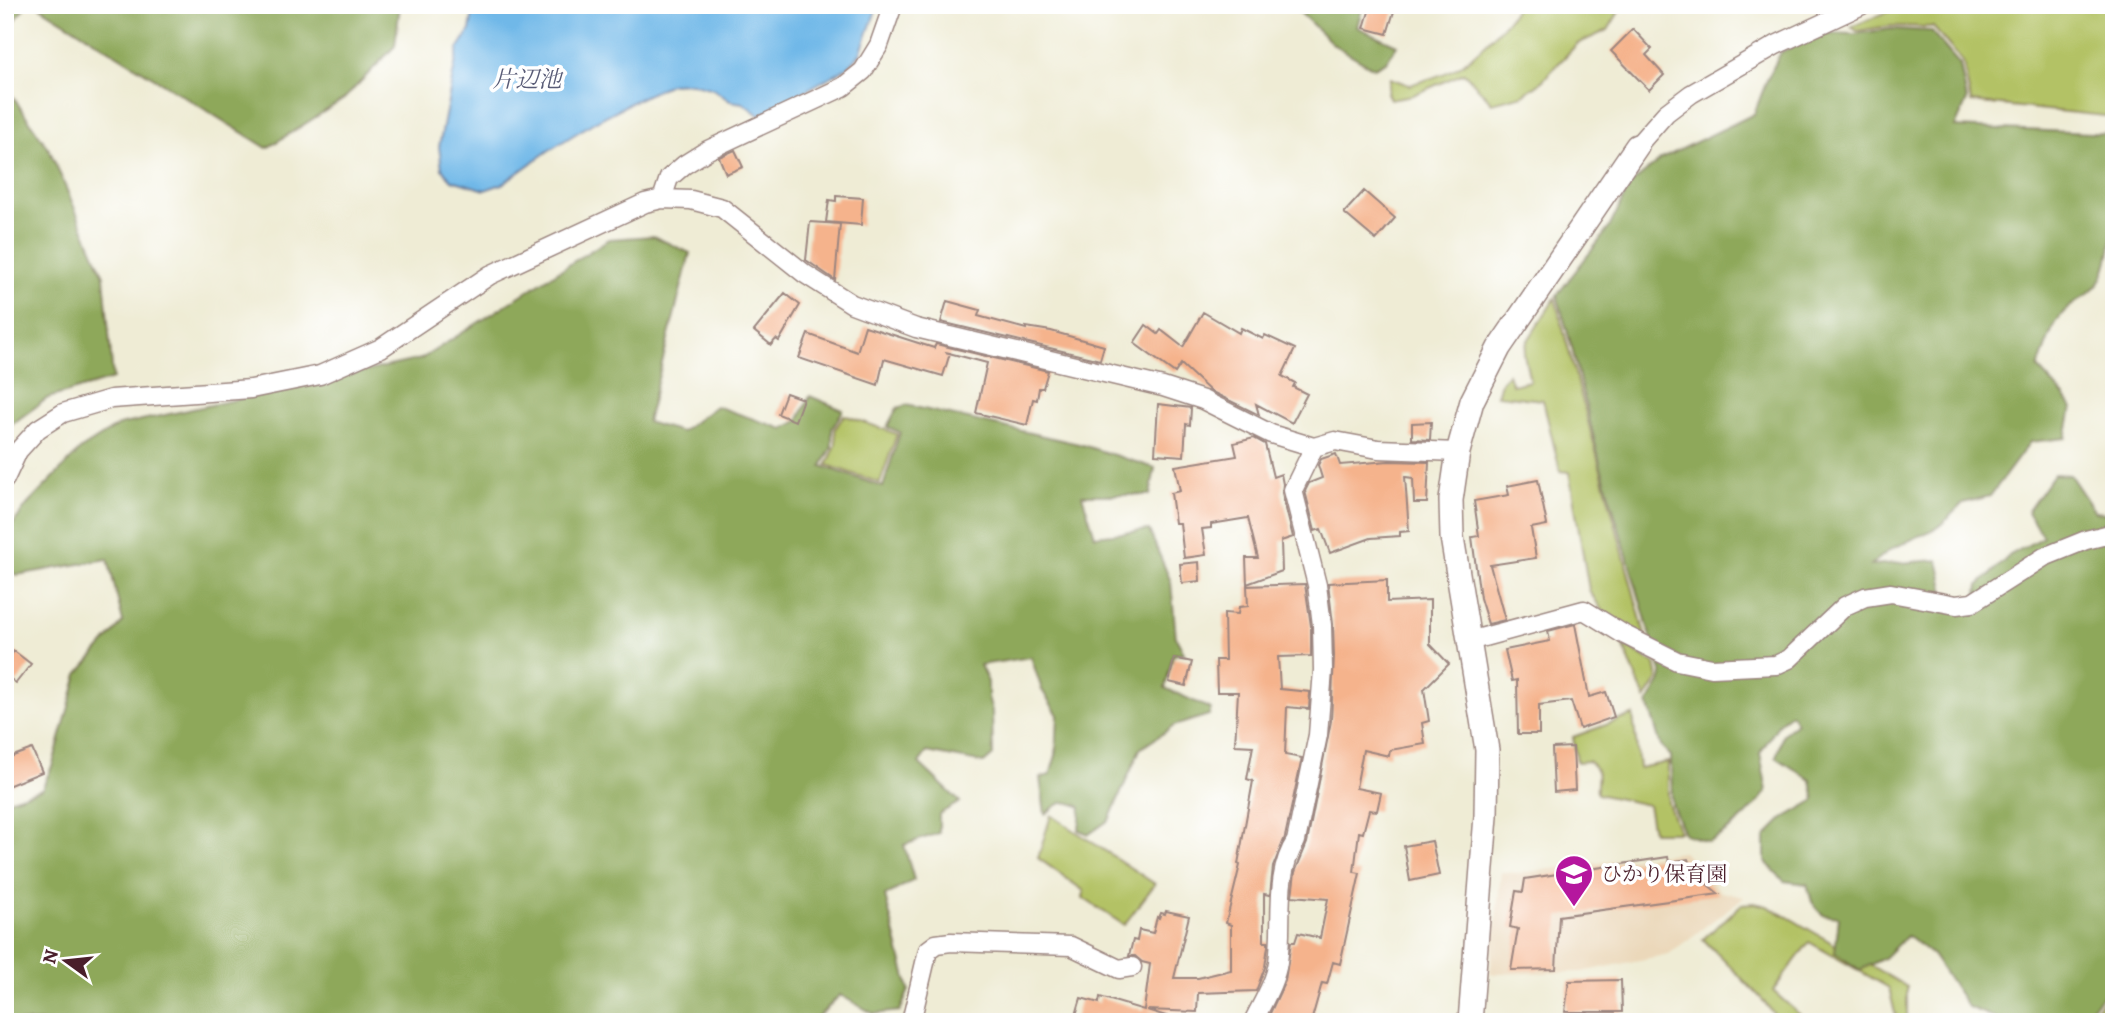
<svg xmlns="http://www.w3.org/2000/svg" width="2119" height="1027" font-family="Alegreya,'Noto Serif JP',serif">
	<rect width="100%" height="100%" fill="#fff"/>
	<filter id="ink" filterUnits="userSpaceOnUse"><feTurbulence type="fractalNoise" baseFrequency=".0143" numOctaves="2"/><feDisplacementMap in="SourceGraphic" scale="14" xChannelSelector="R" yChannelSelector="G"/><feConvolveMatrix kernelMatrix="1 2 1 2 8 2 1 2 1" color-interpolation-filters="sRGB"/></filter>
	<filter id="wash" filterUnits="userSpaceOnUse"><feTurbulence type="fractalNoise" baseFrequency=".00686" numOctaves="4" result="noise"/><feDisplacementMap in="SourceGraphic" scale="28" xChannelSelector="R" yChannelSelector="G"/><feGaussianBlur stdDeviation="1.57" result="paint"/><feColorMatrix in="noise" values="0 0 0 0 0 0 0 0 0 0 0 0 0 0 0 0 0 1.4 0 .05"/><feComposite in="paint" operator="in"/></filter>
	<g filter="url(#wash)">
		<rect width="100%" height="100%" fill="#efecd5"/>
		<path fill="#ebd8ba" d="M1683 852 1721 892 1744 897 1669 954 1582 972 1490 974 1501 872 1520 873Z"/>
		<path fill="#b3c265" stroke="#7e7048" stroke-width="2" d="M1517 5H1623L1608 30 1577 44 1542 81 1523 95 1492 103 1464 73 1413 95 1390 99 1387 93 1390 78 1409 85C1424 80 1442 76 1456 68 1470 61 1512 20 1517 5Z
			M1904 5H2114V117L1971 102 1963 62 1933 27 1890 26 1857 31 1851 27Z
			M1555 298 1646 639 1604 614 1589 590 1569 472 1560 471 1543 400 1497 395 1502 380 1508 374 1512 385 1530 381 1524 354 1527 342Z
			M844 415 897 434 880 483 827 465 836 445 835 429Z
			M1623 645 1655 664 1658 679 1645 699Z
			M1633 715 1639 768 1668 762V803L1679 832H1653L1648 805 1597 794C1595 777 1604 773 1588 761L1577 762 1573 737Z
			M1051 815 1155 884 1124 925 1083 898 1084 891 1038 858Z
			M1754 903 1767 906 1788 917 1907 987V1022H1897L1889 988 1809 942 1773 991 1808 1022H1780L1760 997 1703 939 1742 904Z
			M2114 988V1022H2073L2090 1015Z"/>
		<path fill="#8ea85a" stroke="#6c6442" stroke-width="2" d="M5 5H26L5 35Z
			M37 5H400L395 46 344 99 267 148Z
			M1292 5H1363L1357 27 1397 45 1386 62 1374 68 1334 45Z
			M1891 29 1931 31 1960 65 1967 100 1955 127 2114 134C2114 177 2119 240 2102 278 2092 297 2074 300 2062 314 2050 329 2044 351 2038 368L2064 396 2072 408 2066 438 2030 442 1990 496 1963 503 1939 527 1891 549 1871 565 1938 560 1944 588 1939 611 1975 612 1979 585 2010 555 2043 537 2027 512 2054 474 2070 475 2095 512 2114 514V983L2086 1013 2061 1022H2005L1968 1007 1932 955 1907 935 1884 958 1860 970 1835 953 1839 917 1823 915 1812 902 1807 884 1784 881 1765 861V837L1784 818 1815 800 1811 780 1776 757 1783 734 1797 723 1791 714 1780 722 1760 753 1767 791C1749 815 1735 827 1709 842L1684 834 1672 805 1671 756 1661 746 1648 703 1660 682 1662 675 1601 467 1572 348 1557 295 1609 228 1630 185 1661 159 1754 114 1767 80 1781 52 1824 33 1855 34Z
			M5 85 50 151 104 276 113 379 48 398 5 429Z
			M653 236 690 253 647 422 681 432 716 406 783 429 798 421 810 396 843 410 832 429V447L822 466 883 487 900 432 887 427 897 408 906 405 1079 444 1155 468 1150 495H1082L1095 536 1149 530 1171 582 1176 638 1184 653 1173 655 1165 688 1211 709 1209 715 1174 726 1140 749 1109 820 1089 834 1079 830 1081 807C1063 798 1060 803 1045 814L1040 778 1050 775 1056 755 1058 715 1042 690 1031 657 980 665 988 682V697L992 711 993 755 984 763 927 752 919 763 960 802 939 814V833L904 845 914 880 885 896 909 990 900 1011 874 1014 840 995 813 1022H5V801L42 789 53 764 78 674 123 622 108 559 17 575 5 569V535L27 505 81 449 119 425 421 359 609 239Z"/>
		<path fill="#70b8e8" stroke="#5d6c8a" stroke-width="2" d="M474 5H878L860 54 848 67 760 116 743 103 730 101 713 89 691 83 670 84 636 100 596 121 548 151 502 184 485 190 452 180 442 169 439 147 458 49 470 30Z"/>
		<g id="blocks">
			<path fill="#f5b38c" d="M1371 5 1395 8 1387 34 1364 28Z
				M1633 29 1652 49 1646 55 1664 75 1649 90 1611 51Z
				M735 150 743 167 726 174 719 157Z
				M1364 191 1395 218 1376 240 1344 213Z
				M836 196 863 198 861 225 826 222 829 200 836 201Z
				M810 222 840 224 835 280 806 260Z
				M785 293 800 305 779 341 776 339 771 345 754 331Z
				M947 301 980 310 978 316 1026 329V327L1051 331 1104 346 1100 360 941 322Z
				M1203 312 1239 333 1241 328 1263 339 1265 335 1295 349 1282 376 1295 383 1293 387 1307 394 1292 423 1256 404 1259 415 1210 391 1181 364 1175 373 1134 343 1146 325 1158 334 1161 330 1183 347Z
				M865 326 934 348 936 344 1048 371 1043 388H1039L1037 400 1033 399 1027 425 976 413 987 363 945 352 950 353 943 376 884 359 878 385 799 358 808 334 857 352Z
				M786 393 803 399 795 421 778 414Z
				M1158 404 1191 408 1190 425 1186 424 1184 456 1155 454Z
				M1431 422 1430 440 1412 439V423Z
				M1254 438 1265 444 1273 477 1281 474 1283 484 1282 493 1293 537 1281 541 1282 571 1247 584 1246 558H1258L1248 518 1211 524V528L1202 529 1206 555 1184 558 1180 523H1175L1171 493 1180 491 1175 466 1237 456 1234 443Z
				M1336 454 1340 465 1389 461 1429 462 1427 503H1414L1413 478 1405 477 1409 531 1400 532V536L1371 538 1330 553 1321 529 1315 531 1305 491 1309 483 1322 478 1318 465 1321 459Z
				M1538 480 1547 525 1531 528 1536 558 1490 565 1505 620 1488 624 1480 598 1472 537 1479 536 1474 501 1509 495 1507 486Z
				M1199 562 1200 581 1182 583 1180 564Z
				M1387 580V602L1430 600V644L1449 664 1424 689 1429 721 1422 723 1425 744 1390 750 1389 756 1363 750 1356 788 1381 793 1377 811 1369 810 1363 833 1359 832 1354 872 1360 873 1340 964 1333 962 1327 984 1322 983 1311 1022H1266L1285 981 1291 942H1295L1298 933 1320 938 1328 899 1292 896 1295 872 1307 843 1331 721 1334 656 1333 624 1328 583Z
				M1305 584 1311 626V656L1278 657 1280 689 1310 692 1309 709 1287 707 1285 755 1302 758 1285 837 1273 867 1270 895 1264 894V942H1268V946L1265 967 1256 991 1198 993 1197 1012 1147 1010 1169 1017 1168 1022H1074L1081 998 1099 1003 1100 997 1144 1010 1150 964 1142 962 1135 956H1129L1133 940 1137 941 1139 930 1153 933 1157 917 1159 918 1161 913 1165 914 1166 911 1189 916 1174 978H1198L1231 970V925L1226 923 1240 865 1238 864 1253 781 1247 779 1253 746 1235 745 1238 692H1217L1216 660H1225L1224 613 1238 614 1239 607 1248 606 1247 586Z
				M1575 624 1589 697 1606 692 1614 717 1580 729 1571 701 1539 705V734H1518L1517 680 1512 681 1505 650 1550 641 1548 631Z
				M14 651 31 664 16 683 5 675V662Z
				M1174 658 1192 662 1186 686 1169 682Z
				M1573 747 1575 790 1554 792 1552 748Z
				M32 749 42 772 5 787V759Z
				M1432 841 1439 875 1410 881 1404 846Z
				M1668 857 1669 862 1688 859 1691 868 1696 866V875L1719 894 1559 916 1556 969 1511 970 1518 929 1510 927 1516 891 1523 892 1525 879Z
				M1621 980 1622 1012H1565L1569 981Z"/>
		</g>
	</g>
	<g filter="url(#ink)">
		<use href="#blocks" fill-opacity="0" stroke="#9c8680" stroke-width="2"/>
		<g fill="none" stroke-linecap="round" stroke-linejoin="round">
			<defs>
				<path id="minor" d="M1637 146 1666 113 1691 94 1776 45 1862 5
					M662 199 669 178 684 165 708 150 843 87 863 71 879 45 893 5
					M5 479 18 451 38 429 63 413 111 399 251 389 320 375 381 348 490 275 645 203 662 199 691 200 722 208 805 274 852 304 916 328 1163 387 1203 400 1271 434 1314 447 1335 441 1378 449 1458 452
					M1469 641 1584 610 1623 634 1677 661 1712 668 1776 665 1789 659 1845 606 1865 597 1891 593 1956 605 1972 603 2044 557 2086 540 2114 533
					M911 1022 928 950 936 944 951 942 1071 946 1119 969 1132 967
					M1253 1022C1262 1003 1275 983 1278 962 1284 921 1273 876 1296 841L1318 735 1323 670 1322 625 1317 585 1293 490 1314 447"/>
				<path id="tertiary" d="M1470 1022 1486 816 1487 750 1452 537 1451 500 1458 452 1472 401 1499 348 1637 146"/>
			</defs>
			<use href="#minor" stroke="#9c8680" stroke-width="21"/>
			<use href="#tertiary" stroke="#9c8680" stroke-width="26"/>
			<use href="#minor" stroke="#fff" stroke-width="18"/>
			<use href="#tertiary" stroke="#fff" stroke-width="23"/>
		</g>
	</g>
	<defs>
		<symbol id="school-pin" viewBox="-11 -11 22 30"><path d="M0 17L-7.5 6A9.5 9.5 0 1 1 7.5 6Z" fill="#b5179e" stroke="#fff"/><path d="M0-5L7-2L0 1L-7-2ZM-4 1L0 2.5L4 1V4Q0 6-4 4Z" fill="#fff"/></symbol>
	</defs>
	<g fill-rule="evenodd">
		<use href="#school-pin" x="1552" y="852" width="44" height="60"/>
	</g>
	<g text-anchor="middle" stroke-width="7" stroke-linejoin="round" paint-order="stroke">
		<g font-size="21" fill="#4a1f2b" stroke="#fff" text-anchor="start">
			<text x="1601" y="881">ひかり保育園</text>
		</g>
		<g font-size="23" font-style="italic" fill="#595c77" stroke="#fff">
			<text x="527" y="87">片辺池</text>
		</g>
	</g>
	<rect width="2119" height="1027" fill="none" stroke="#fff" stroke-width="28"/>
	<g transform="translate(66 961) rotate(285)" stroke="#ffffff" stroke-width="5" paint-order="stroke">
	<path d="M0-5L12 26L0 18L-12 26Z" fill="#4a1f2b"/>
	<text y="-10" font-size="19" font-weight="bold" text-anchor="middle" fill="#4a1f2b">N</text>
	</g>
</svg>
